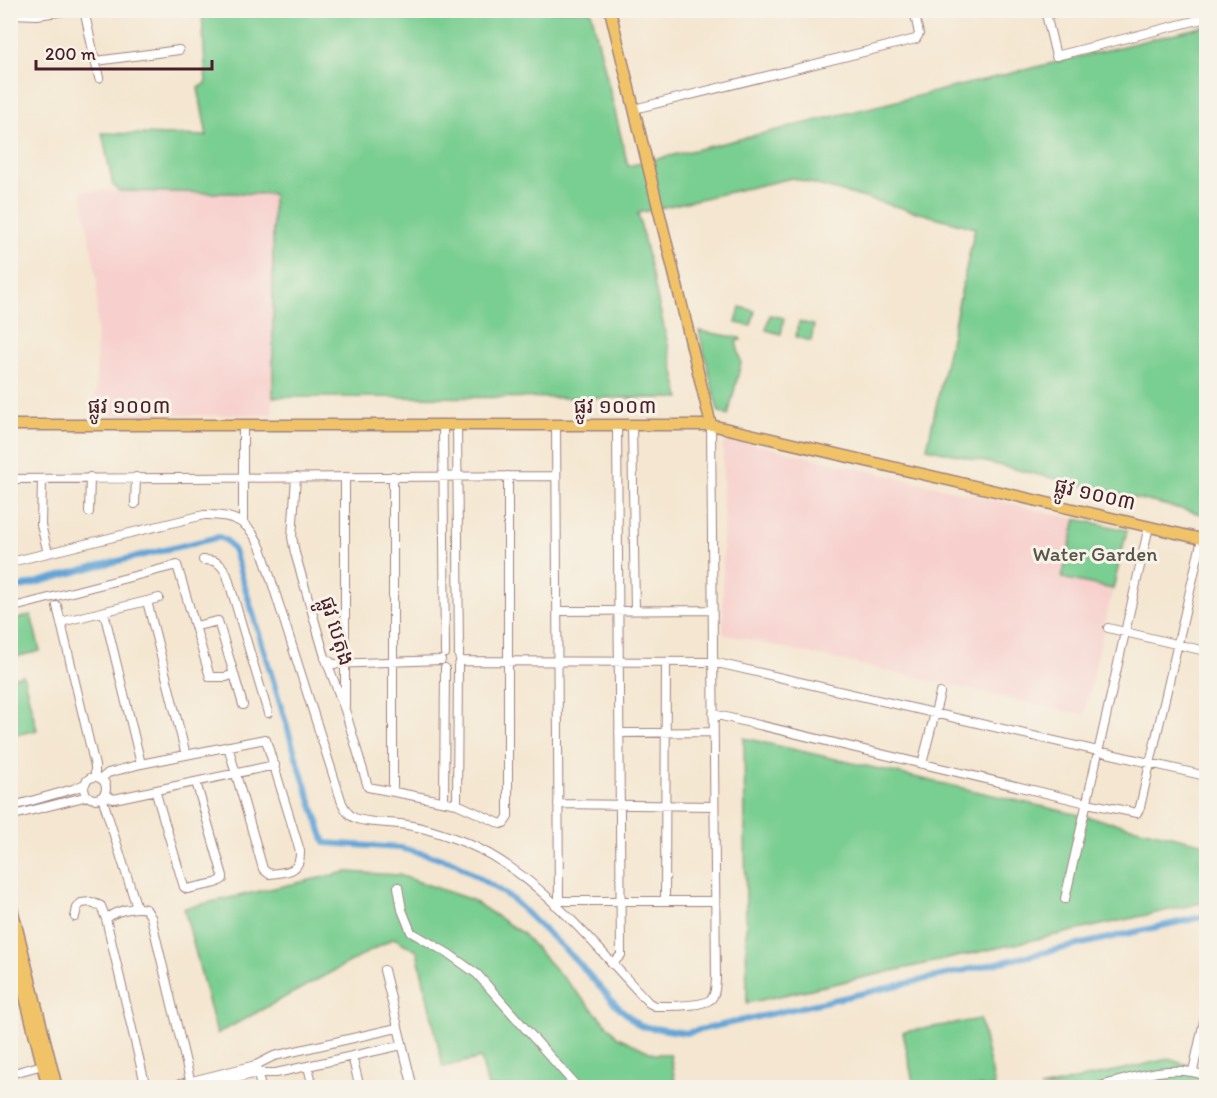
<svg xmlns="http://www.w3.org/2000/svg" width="1217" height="1098" font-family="Itim,'Noto Sans Khmer',sans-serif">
	<rect width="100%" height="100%" fill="#f7f3e8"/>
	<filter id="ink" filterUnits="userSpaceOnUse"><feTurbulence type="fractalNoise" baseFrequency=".0167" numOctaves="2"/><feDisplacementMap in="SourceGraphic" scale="12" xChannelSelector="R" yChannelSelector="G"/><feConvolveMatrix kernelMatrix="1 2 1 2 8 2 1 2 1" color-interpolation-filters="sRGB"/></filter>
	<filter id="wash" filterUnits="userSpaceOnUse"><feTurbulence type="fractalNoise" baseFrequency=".008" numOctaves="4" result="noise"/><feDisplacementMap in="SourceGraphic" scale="24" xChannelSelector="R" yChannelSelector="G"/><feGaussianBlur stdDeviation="1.35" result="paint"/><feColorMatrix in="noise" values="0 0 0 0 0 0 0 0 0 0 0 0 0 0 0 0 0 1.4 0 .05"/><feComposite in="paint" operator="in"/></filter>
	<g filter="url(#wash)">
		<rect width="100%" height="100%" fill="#f4e6d0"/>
		<path fill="#f7d0cd" d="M81 191 273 193 272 415 96 416 97 279Z
			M732 439 1076 519 1062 578 1113 589 1084 715 723 634V444Z"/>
		<path fill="#79ce91" stroke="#62765e" stroke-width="1.5" d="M202 11H591L628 166 1206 26V515L927 448 975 228 792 178 638 213 680 398 273 397V194L119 191 113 185 102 133 207 136 198 88 206 84Z
			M740 307 755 311 751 326 736 323Z
			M770 315 784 318 781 334 766 330Z
			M799 322 814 325 811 341 796 337Z
			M699 331 740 338 741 340 736 341 741 363 728 416 718 411Z
			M1076 519 1127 530 1113 589 1062 578Z
			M31 615 40 651 11 658V620Z
			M23 675 37 730 11 736V678Z
			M744 738 1206 844V902L747 1003Z
			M346 872 399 875 472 900 522 933 618 1037 654 1054H670L676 1087H488L481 1058 443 1067 417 951 394 938 217 1034 184 908Z
			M980 1019 995 1087H914L903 1032Z
			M1168 1059 1206 1071V1087L1040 1088Z"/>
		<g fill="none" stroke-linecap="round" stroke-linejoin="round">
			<path stroke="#62a4d6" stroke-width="6" d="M10 590 93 567 219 537 227 541 234 551 298 763 325 843 401 848 454 862 511 898 575 959 615 1004 640 1026 686 1033 1206 916"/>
		</g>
	</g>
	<g filter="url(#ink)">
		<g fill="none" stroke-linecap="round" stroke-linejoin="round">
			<defs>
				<path id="minor" d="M84 10 99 78
					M1045 10 1056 56 1206 18
					M10 14 37 15 73 10
					M1046 15 1064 10
					M96 61 179 50
					M634 109 916 39 919 34 914 10
					M632 425 635 610
					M443 426 445 653
					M457 426 459 656
					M296 477 292 537 295 553 325 657 345 710 368 787 457 804 501 824 504 823 508 817V476
					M345 477V706
					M10 479 556 476
					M42 479 41 525 48 553
					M135 504 136 477
					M89 512 90 477
					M243 523V426
					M203 560C216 560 221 563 227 575L268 713
					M10 564 15 561 204 515C234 514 251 522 262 551L342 803C345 808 347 814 353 817 365 824 393 822 407 825 427 828 446 835 464 842 538 872 595 946 649 1003L655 1006C668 1006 705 1007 712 998 716 993 715 986 716 980L711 425
					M147 601 186 755
					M57 606 95 766V776
					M10 608 177 565 210 677H226L234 674 218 621 196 626
					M558 611 712 610
					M104 612 141 764
					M61 622 159 598
					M1108 628 1205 651
					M325 658 333 664 441 660
					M460 661 713 662 1206 776
					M234 674 243 705
					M713 714 1087 803 1137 813 1140 807 1202 539
					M619 733 713 732
					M922 764 940 693
					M84 788a11 11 0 1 1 22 0a11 11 0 1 1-22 0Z
					M102 778 108 773 141 764 265 739 266 740 300 851C301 873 286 872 269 874L263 869 228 746
					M155 790 184 887 187 889 216 883 223 879V876L196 782
					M393 791V476
					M104 795 114 799 275 765
					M102 797 137 908
					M444 801 445 668
					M457 804 458 666
					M558 804 714 806
					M10 807 73 789 85 784
					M10 816 88 796
					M398 887 402 910 411 932 449 954 477 974 578 1088
					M1065 899 1149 526
					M559 901H715
					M665 901 666 662
					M555 905 559 901 556 425
					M75 917 77 908 81 903 91 902 101 906 106 919 146 1088
					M106 919C114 911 135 906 146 909L151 917 192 1088
					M612 964 621 955 617 425
					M384 970 413 1088
					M352 1056 360 1088
					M308 1066 313 1088
					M257 1069 261 1088
					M1193 1071 1206 1012
					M10 1074 43 1065
					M164 1088 256 1065 274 1056 397 1028
					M196 1088 257 1073H276L402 1045
					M1093 1088C1129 1079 1171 1062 1206 1076"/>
				<path id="major" d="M610 10 711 425
					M10 425H711L1206 540
					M10 900 57 1088
					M10 937 48 1088"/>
			</defs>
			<use href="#minor" stroke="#9f827e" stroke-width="10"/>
			<use href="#major" stroke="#9f827e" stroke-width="13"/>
			<use href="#minor" stroke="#fff" stroke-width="8"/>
			<use href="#major" stroke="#f1c369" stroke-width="10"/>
		</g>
	</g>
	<g text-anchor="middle" stroke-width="6" stroke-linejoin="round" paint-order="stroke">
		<g font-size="21" fill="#4a1f2b" stroke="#f7f3e8">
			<text x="129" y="413">ផ្លូវ ១០០៣</text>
			<text x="615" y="413">ផ្លូវ ១០០៣</text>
			<text transform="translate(1095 494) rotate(13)" y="7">ផ្លូវ ១០០៣</text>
			<text transform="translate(337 631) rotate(73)" y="7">ផ្លូវ បេតុង</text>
		</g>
		<g font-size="21" fill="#58544a" stroke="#f7f3e8">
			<text x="1095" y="561">Water Garden</text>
		</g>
	</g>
	<rect width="1217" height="1098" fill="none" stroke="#f7f3e8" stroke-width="36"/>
	<path d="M36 60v9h176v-9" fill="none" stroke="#4a1f2b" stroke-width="3"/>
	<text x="45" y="60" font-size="18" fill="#4a1f2b" stroke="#f7f3e8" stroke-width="4.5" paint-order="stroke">200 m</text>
</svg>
